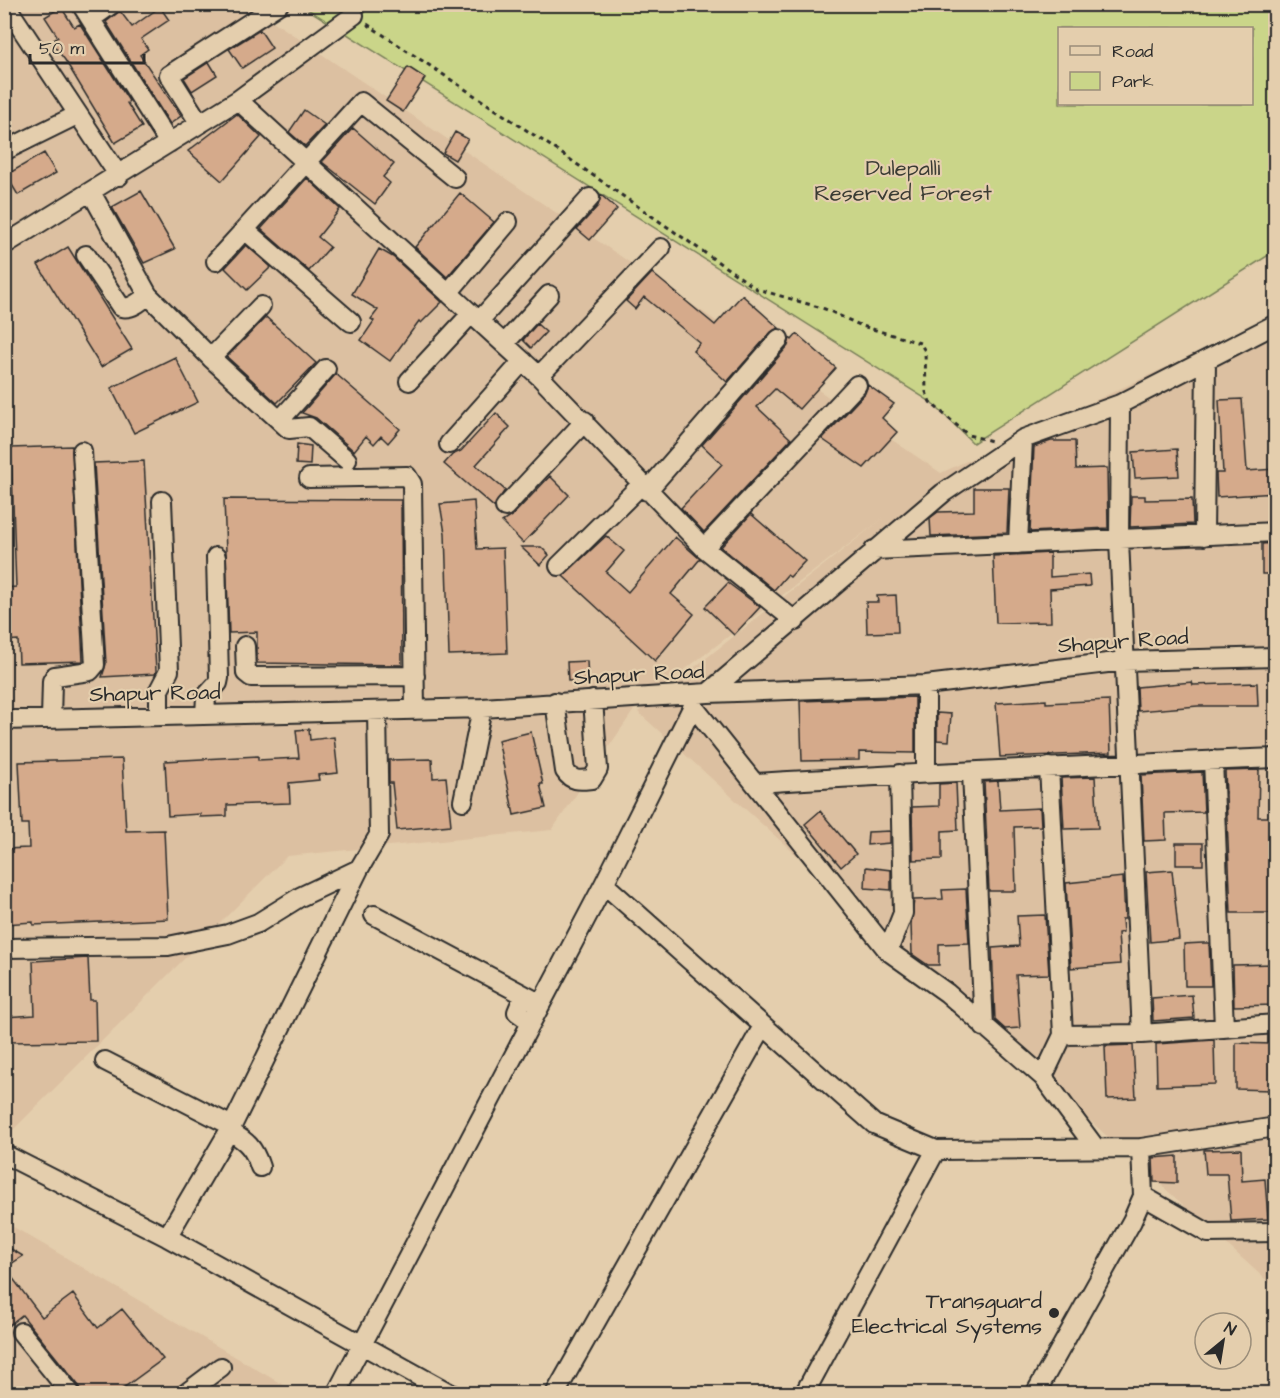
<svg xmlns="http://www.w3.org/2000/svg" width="1280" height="1398" font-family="'Architects Daughter',sans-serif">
	<rect width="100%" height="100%" fill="#e4cead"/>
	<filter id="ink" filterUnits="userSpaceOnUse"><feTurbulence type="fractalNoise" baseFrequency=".0167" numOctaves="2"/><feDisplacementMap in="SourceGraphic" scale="12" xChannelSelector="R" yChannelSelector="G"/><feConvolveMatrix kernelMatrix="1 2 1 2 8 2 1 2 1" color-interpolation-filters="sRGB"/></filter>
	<g filter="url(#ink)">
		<path fill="#dcc0a1" d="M5 5H249L941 473 1275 316V1288L638 712 886 516 636 707 552 830 287 856 5 1138Z
			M5 1222 297 1393H5Z"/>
		<path fill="#cad589" stroke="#7a805a" stroke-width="1.5" fill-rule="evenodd" d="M301 5H1275V251L973 443 931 402ZM1060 28H1252V104H1060Z"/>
		<path fill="#d5aa8b" stroke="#2b2b2b" stroke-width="1.5" d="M61 7 74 27 80 24 129 101 127 103 142 127 115 143 65 60 51 42 58 37 45 17Z
			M160 7 169 20 141 39 148 49 140 55 181 116 170 124 106 22 120 11 132 27Z
			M260 30 272 48 242 68 229 49Z
			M209 62 217 75 192 91 184 78Z
			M408 67 425 78 403 112 386 101Z
			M304 110 325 125 305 146 289 132Z
			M237 114 261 137 222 181 188 151Z
			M353 128 394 164 383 177 390 183 375 204 322 162Z
			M455 132 468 139 455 160 443 153Z
			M44 153 56 173 18 195 6 175Z
			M307 178 340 209 318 237 330 247 309 271 261 229Z
			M141 191 175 249 144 263 112 207Z
			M460 193 494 222 447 277 415 247Z
			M601 195 617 209 590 240 577 229 598 206Z
			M246 245 271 267 247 290 225 268Z
			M68 247 132 349 101 367 38 265Z
			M379 249 393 257 442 302 421 323 419 321 390 361 361 340 374 321 371 319 378 310 352 294Z
			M652 273 715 325 742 295 779 328 771 332 727 382 693 351 700 343 644 297 635 309 626 301Z
			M266 317 316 363 277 403 227 357Z
			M537 324 546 332 531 348 523 340Z
			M797 334 836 368 799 409 775 389 757 407 791 439 704 532 681 508 722 464 702 445 788 346 790 338 792 340Z
			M175 357 198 402 134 433 111 388Z
			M336 374 400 429 388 443 381 436 374 444 366 436 354 451 316 418 302 413Z
			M868 385 894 404 882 418 897 432 864 468 822 439 865 393Z
			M1242 399 1247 471 1275 469V493L1217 497 1216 473H1223L1219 400Z
			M496 413 510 427 476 465 505 490 494 507 444 464 452 455 461 451Z
			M1051 441H1075L1076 469 1107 468 1108 528 1030 532 1034 447Z
			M297 444 311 446 310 465 296 464Z
			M72 446 83 661 19 663 18 640 4 641V588L16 587 11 448Z
			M1177 449 1179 476 1135 478 1133 452Z
			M144 461 156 671 155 674 102 677 106 664 94 463Z
			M550 476 569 495 523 543 502 522 513 515Z
			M974 488H1009L1007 533 931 536 930 518 938 512 974 511Z
			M1131 496H1145V500L1192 499 1193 524 1130 527Z
			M224 499 401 500 402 665 257 663V632L229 633Z
			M474 501 477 549 503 548 507 653 449 655 445 533 440 504Z
			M751 514 805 561 790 577 787 575 774 590 721 547Z
			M606 536 624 551 606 572 628 592 675 537 700 559 671 594 694 614 655 661 563 576Z
			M1275 543V574H1262V544Z
			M521 547H541L549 555 540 565Z
			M1050 553V577L1089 574 1090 586 1050 589 1051 622 996 623 993 556Z
			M728 583 760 607 734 635 705 607Z
			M896 595 898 632 867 633 866 602H878L877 596Z
			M587 661 588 680 568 681 567 662Z
			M1192 682 1193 685 1257 683 1258 706H1198L1138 711 1137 687Z
			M915 697V753L859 752V760L802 761 800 701Z
			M1046 700V703L1109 700 1111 753 1000 757 996 703Z
			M937 713 951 714 949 741 937 740Z
			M309 729 310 740 334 737 338 773 318 775 319 780 289 783 290 803 227 805V816L200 817V814L168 816 165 761 258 756V760L299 758 296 730Z
			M531 732 543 784H540L546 808 514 815 498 740Z
			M122 759 126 831 164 830 168 919 33 925V922L5 924 4 849 29 848 28 824H22L19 762Z
			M432 759 433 778 446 777 451 825 397 830 392 783H389V760Z
			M1259 770 1258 817H1275V913H1231L1225 771Z
			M1202 772 1204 812 1165 813 1166 840 1144 841 1141 775Z
			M1095 777 1098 828 1064 829 1061 778Z
			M998 781 1000 810 1040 808 1041 826 1014 827 1016 891H989L984 782Z
			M956 783 958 830 942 831V859L913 860 912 807 939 806V784Z
			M820 811 856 854 841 867 805 824Z
			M890 831V843L867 845 868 832Z
			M1176 843H1203V865H1176Z
			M866 867 891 870V890L865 888Z
			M1172 870 1179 939 1150 942 1146 872Z
			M1123 877 1125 919H1122L1123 932 1118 933 1120 964 1071 968 1066 883Z
			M966 889 969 943 939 944V965H928L912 954 911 924 914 900 943 899 942 890Z
			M1045 915 1049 974 1016 975 1020 1028 1005 1029 995 1020 992 948 1019 946 1017 916Z
			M1203 943H1209L1211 986H1185L1184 944Z
			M88 958 90 1000H95L96 1041 4 1042V1017L35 1015 33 961Z
			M1275 964V1005L1234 1006 1233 965Z
			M1192 995 1194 1018 1153 1021 1152 998Z
			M1214 1040 1215 1084 1157 1086 1156 1044Z
			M1236 1043 1272 1044 1271 1090 1236 1089Z
			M1133 1045 1136 1098 1107 1099 1105 1046Z
			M1241 1149 1242 1181 1265 1179 1268 1219 1231 1221 1227 1174H1206L1204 1150Z
			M1177 1156V1183L1154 1182 1153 1158Z
			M4 1245 23 1256 5 1268 42 1317 73 1294 98 1328 122 1309 163 1359 115 1394H82L80 1387 22 1315 4 1329Z"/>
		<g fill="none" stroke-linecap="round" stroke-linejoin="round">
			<defs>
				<path id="minor" d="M5 4 119 176
					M81 4 169 143
					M91 19 112 4
					M238 100 354 15
					M200 124 169 75 279 4
					M4 151 77 115
					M91 192 148 295 211 358 289 429 309 427 347 460
					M245 230 351 322
					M4 245 238 100 539 376 704 548 795 621
					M86 255 121 307C131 310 141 301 148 295
					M216 261 361 102 455 178
					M448 293 508 222
					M479 321 590 198
					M504 344 549 295
					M211 358 261 306
					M539 376 661 248
					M409 381 471 314
					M1120 404 1119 540 1142 1034
					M280 420 326 369
					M449 444 523 361
					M309 478 407 476 412 484 415 710
					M647 491 779 339
					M505 507 585 421
					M1204 536 1206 360
					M1018 544 1023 439
					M704 548 857 385
					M874 550 1276 532
					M559 566 641 485
					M245 646 246 673 251 677 415 676
					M708 693 943 493 1023 439 1120 404 1276 324
					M555 702 565 771C572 782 581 780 592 779L598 769 593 700
					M693 706 888 951
					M205 715 206 696 218 683 219 678 216 557
					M159 716V690L169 671 162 501
					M51 719 52 681 55 676 90 671 95 665 82 451
					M4 720 482 708 708 693 926 685 1124 661 1276 657
					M1213 760 1224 1028
					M1049 767 1063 1035
					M926 772V685
					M972 773 984 1027
					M900 774 903 913 888 951 947 993 1043 1077 1095 1147
					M757 783C929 772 1102 765 1276 758
					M463 801 482 708
					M604 884 874 1124 936 1150 1141 1148 1276 1127
					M374 915 541 1004
					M4 948 168 946 228 934 258 923 300 897 359 869
					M524 995 517 1012 531 1022
					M105 1061 232 1126
					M1043 1077 1063 1035 1142 1034 1276 1024
					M229 1131C247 1141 254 1148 260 1167
					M4 1154 167 1237 451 1394
					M1143 1196 1208 1233 1276 1232
					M167 1237 232 1126 359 869 379 835 377 711
					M21 1332 71 1394
					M185 1394 221 1367
					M336 1394 604 884 693 706 695 694
					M555 1394 762 1028
					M804 1394 936 1150
					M1035 1394 1132 1221 1143 1196 1141 1148"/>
			</defs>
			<use href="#minor" stroke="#2b2b2b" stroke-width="22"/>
			<path stroke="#2b2b2b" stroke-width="3" stroke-dasharray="4.5 4.5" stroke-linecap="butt" d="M367 24 555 149 757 289 825 309 862 326 920 343 925 351 926 392 930 402 968 435 992 441"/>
			<use href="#minor" stroke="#e4cead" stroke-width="18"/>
		</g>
	</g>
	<circle fill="#2b2b2b" stroke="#e4cead" stroke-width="2" cx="1054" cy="1313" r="6"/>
	<g text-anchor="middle" stroke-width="4.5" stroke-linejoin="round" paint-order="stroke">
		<g font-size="22" fill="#3b3c34" stroke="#e4cead">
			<text x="903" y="175">Dulepalli<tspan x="903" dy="25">Reserved Forest</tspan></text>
		</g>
		<g font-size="22" fill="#2b2b2b" stroke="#e4cead">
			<text transform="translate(1123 640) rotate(-4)" y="8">Shapur Road</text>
			<text transform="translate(639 673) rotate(-3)" y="8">Shapur Road</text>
			<text transform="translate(155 692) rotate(-1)" y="8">Shapur Road</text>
		</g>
		<g font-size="22" fill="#2b2b2b" stroke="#e4cead" text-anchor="end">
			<text x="1042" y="1308">Transguard<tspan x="1042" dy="25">Electrical Systems</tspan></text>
		</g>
	</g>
	<rect width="1280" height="1398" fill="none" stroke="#e4cead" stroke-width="24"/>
	<rect x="12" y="12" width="1256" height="1374" fill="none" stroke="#2b2b2b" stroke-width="2" filter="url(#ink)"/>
	<rect x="1058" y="27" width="195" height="78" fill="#e4cead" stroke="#9a8d79" stroke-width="1.5"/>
	<rect x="1070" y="46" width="30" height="9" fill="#e4cead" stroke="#9a8d79" stroke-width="1.5"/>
	<text x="1112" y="57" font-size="18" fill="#2b2b2b">Road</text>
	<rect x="1070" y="72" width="30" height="18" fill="#cad589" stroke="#9a8d79" stroke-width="1.5"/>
	<text x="1112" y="87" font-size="18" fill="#2b2b2b">Park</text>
	<g transform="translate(1223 1341) rotate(30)"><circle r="28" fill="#e4cead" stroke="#9a8d79" stroke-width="1.5"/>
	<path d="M0-4.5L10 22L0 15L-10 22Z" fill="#2b2b2b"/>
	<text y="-9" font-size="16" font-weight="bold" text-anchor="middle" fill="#2b2b2b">N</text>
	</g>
	<path d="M30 54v9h114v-9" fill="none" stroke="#2b2b2b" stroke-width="3"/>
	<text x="39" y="54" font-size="18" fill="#2b2b2b" stroke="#e4cead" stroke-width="4.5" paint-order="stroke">50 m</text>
</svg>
